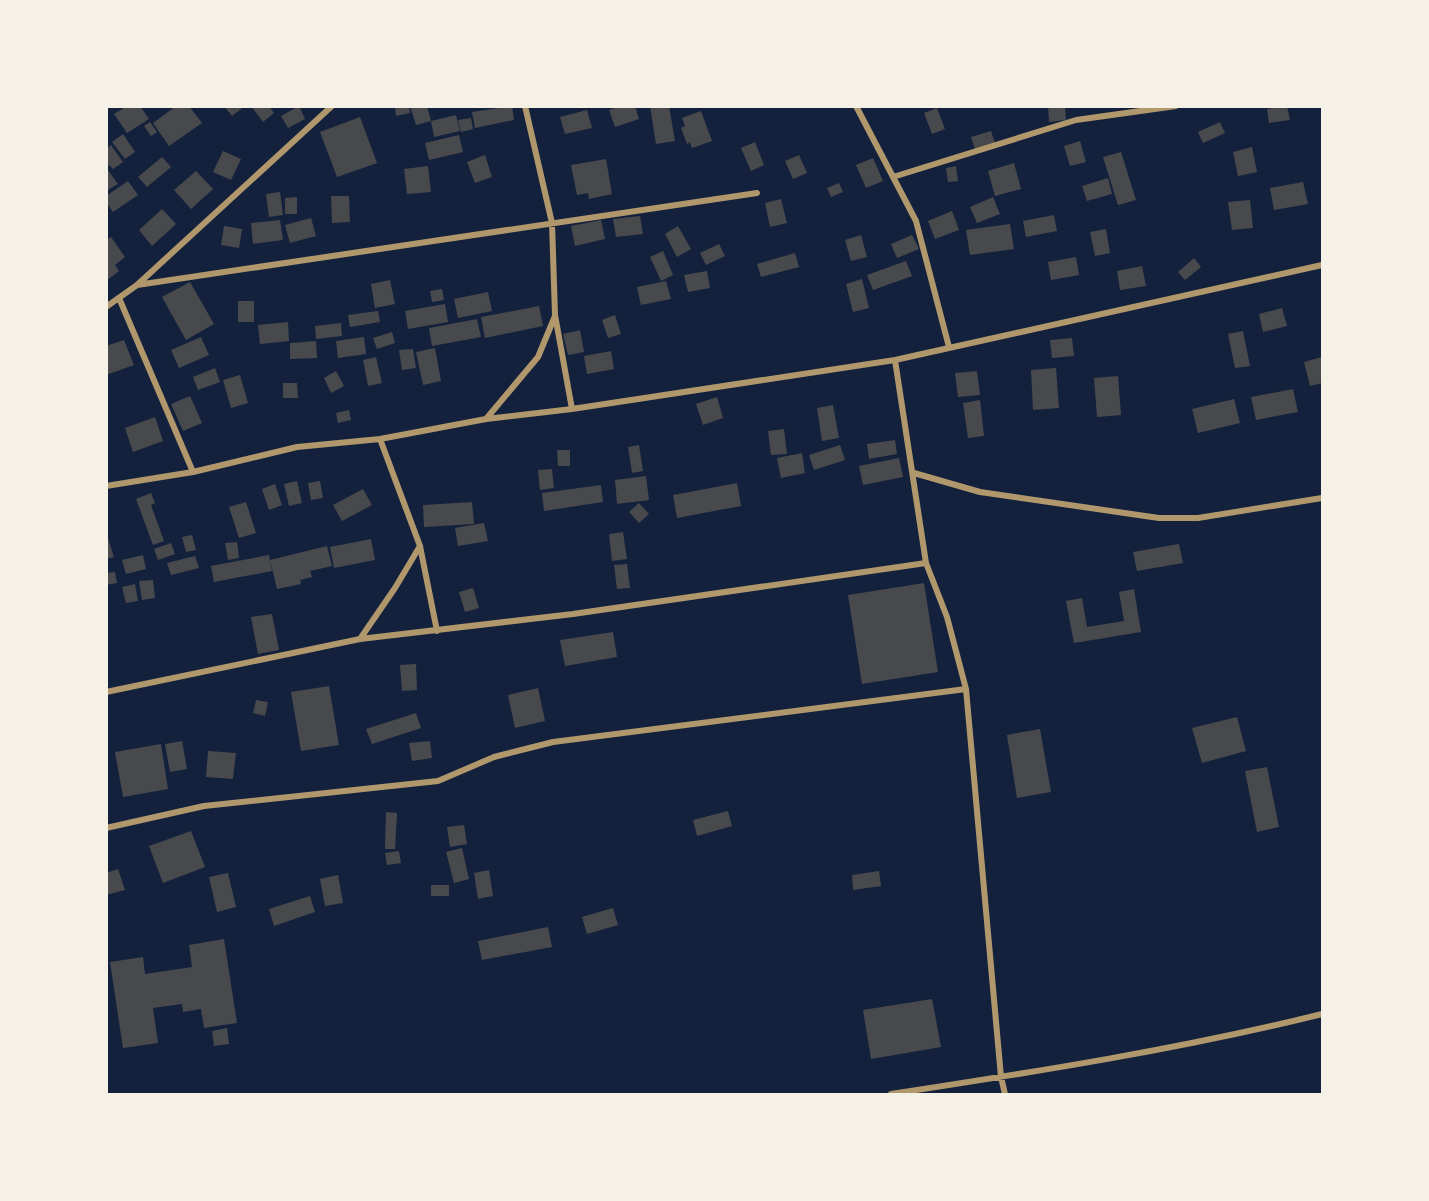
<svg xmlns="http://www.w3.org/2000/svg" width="1429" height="1201" font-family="'Sofia Sans Condensed',sans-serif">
	<rect width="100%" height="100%" fill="#14213d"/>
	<path fill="#48494c" d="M127 106H140L149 119 127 133 114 114Z
		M176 106H189L202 123 169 146 153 123Z
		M224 106H245L232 116Z
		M251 106H269L274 113 263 122Z
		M299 106 305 119 288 128 281 116Z
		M395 106H409L410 113 396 116Z
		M410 106H427L431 121 416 125Z
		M512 106 514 120 475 128 472 112Z
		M621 106H635L639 119 615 127 609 110Z
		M650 106H669L675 141 656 144Z
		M1048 106H1065L1066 120 1049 122Z
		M1287 106 1290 120 1269 123 1267 109Z
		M937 108 945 129 932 134 924 113Z
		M587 110 592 128 565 134 560 117Z
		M701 111 712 141 692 148 690 142 687 144 681 128 685 126 682 118Z
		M456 115 460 131 434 137 431 121Z
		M360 117 377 163 337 177 320 132Z
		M471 118 473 129 461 132 458 120Z
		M150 122 157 132 151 136 144 126Z
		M1220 122 1225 133 1203 143 1198 132Z
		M991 131 995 143 975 149 971 137Z
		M123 134 135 152 125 159 112 142Z
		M459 135 463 152 429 160 425 143Z
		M1080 141 1086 162 1070 166 1064 146Z
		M755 142 764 165 751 171 741 148Z
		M111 145 123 162 113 169 109 165 106 167V149Z
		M1252 147 1257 172 1238 176 1233 152Z
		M223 151 241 159 231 180 213 172Z
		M1121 152 1136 200 1118 205 1103 157Z
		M485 155 492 177 475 183 467 162Z
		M799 155 807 173 793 179 785 161Z
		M162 157 171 167 147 187 138 177Z
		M873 158 883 181 866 188 856 165Z
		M606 159 612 194 589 199 588 193 577 195 571 165Z
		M1014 163 1021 189 995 196 988 171Z
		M428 166 431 192 407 194 404 169Z
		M956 166 958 181 948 182 946 168Z
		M108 170 118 184 106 191V171Z
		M196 171 213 189 191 209 174 190Z
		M1108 178 1112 194 1087 201 1082 186Z
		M128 181 138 195 113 212 106 202V196Z
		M1303 182 1308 204 1274 210 1270 188Z
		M839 183 843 192 831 197 827 188Z
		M280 192 283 215 269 217 266 194Z
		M331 196H349L350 222 332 223Z
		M297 197V214H285V198Z
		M993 197 1000 214 977 223 970 207Z
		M781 199 787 223 770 227 765 203Z
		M1250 200 1253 228 1232 230 1228 202Z
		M162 209 176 224 152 246 139 230Z
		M952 211 959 230 935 239 928 221Z
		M1054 215 1057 231 1026 237 1023 221Z
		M640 216 643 234 616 237 613 219Z
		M311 218 316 236 290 243 285 225Z
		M280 220 283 240 253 244 251 223Z
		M601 220 605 239 575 246 571 226Z
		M1010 224 1014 249 970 255 966 230Z
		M224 226 242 229 239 248 221 245Z
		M678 226 691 249 677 257 665 234Z
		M1106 229 1110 253 1095 256 1090 232Z
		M861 235 867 257 851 261 845 240Z
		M912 235 919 249 897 258 891 244Z
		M111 237 125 257 115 265 119 271 106 281V240Z
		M719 244 725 256 706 265 700 253Z
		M663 251 673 275 661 281 650 257Z
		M795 253 799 267 761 277 757 264Z
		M1076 257 1079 275 1051 280 1048 262Z
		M1194 258 1201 267 1185 280 1178 272Z
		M906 261 912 276 873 290 867 275Z
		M1142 266 1146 286 1120 290 1117 271Z
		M707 271 710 288 688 292 684 275Z
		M862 279 869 308 853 312 846 284Z
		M390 280 395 304 375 308 371 284Z
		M666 281 671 299 641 305 637 287Z
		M190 282 214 324 186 340 162 297Z
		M442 289 444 300 432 302 430 291Z
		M488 292 492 311 458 318 454 299Z
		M238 301H254V322H238Z
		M445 304 448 322 408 329 405 311Z
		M539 306 543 326 485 338 481 317Z
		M1282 308 1287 326 1263 332 1259 314Z
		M378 311 380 322 350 327 348 315Z
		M615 315 621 334 608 338 602 320Z
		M477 319 481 337 432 346 429 328Z
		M288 322 289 341 260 344 258 325Z
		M341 323 342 336 316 339 315 326Z
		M580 330 584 352 568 355 563 334Z
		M1243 331 1250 366 1235 368 1228 334Z
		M392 332 395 343 377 349 373 338Z
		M201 337 209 355 179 368 171 350Z
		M364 337 366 354 338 358 336 341Z
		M1072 338 1074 356 1052 358 1050 340Z
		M124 340 134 365 106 375V346Z
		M316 341 317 358 290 359V343Z
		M435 348 441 381 423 385 416 352Z
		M413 349 416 368 402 370 399 350Z
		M611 351 614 369 587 374 584 356Z
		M376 357 382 383 368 386 363 360Z
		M1322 357V383L1310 386 1304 362Z
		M215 368 220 382 198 390 193 377Z
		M1056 368 1059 408 1033 410 1031 370Z
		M336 371 344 386 331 393 324 378Z
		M977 371 980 395 958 397 955 373Z
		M240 375 248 403 231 408 223 380Z
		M1118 376 1121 415 1097 417 1094 378Z
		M283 383H297L298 398H283Z
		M1293 389 1298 412 1256 420 1251 397Z
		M190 396 202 423 183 431 171 404Z
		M717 397 723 418 703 425 696 404Z
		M1234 399 1240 423 1198 433 1192 409Z
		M980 400 984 436 968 438 963 403Z
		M833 405 839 438 822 441 817 408Z
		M349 410 351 420 338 423 336 413Z
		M155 417 163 441 133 452 125 428Z
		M784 429 787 454 771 455 768 431Z
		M895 440 897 454 869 459 867 444Z
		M639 445 643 471 632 473 628 447Z
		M840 445 845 460 814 470 809 455Z
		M557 450H570V466H558Z
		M802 453 805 473 781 478 777 458Z
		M899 458 903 477 863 485 859 466Z
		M552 469 554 488 540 490 538 470Z
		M646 476 649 500 617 504 615 480Z
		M297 481 302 503 289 506 284 484Z
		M320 481 323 498 311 500 308 483Z
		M737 483 741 506 677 518 673 495Z
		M275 484 282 505 269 510 262 489Z
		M601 485 603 502 544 511 542 493Z
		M363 489 372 505 342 521 333 505Z
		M151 493 155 503 151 505 164 541 153 545 136 499Z
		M246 502 256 533 239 538 229 507Z
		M472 502 474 524 424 527 423 505Z
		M639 503 649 514 639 523 629 512Z
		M484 523 488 541 458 546 455 528Z
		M106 532 114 557 106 559Z
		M623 532 627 559 612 561 609 534Z
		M192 535 196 550 186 552 182 537Z
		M371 539 375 560 334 568 330 547Z
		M237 542 239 558 228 560 225 543Z
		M171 543 175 554 158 560 154 549Z
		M1179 544 1183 563 1137 571 1133 552Z
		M327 546 332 566 310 571 312 577 300 580 301 584 277 589 270 560Z
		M143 555 146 569 126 574 122 560Z
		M269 555 272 571 214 582 211 566Z
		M195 556 199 568 171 575 167 563Z
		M627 564 630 588 617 589 614 565Z
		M115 572 117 583 106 585V573Z
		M153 580 155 598 142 600 139 581Z
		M924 583 938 672 862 684 848 595Z
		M135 584 138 601 126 603 122 587Z
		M473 588 479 608 465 612 459 592Z
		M1134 589 1141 632 1074 643 1066 601 1082 598 1087 627 1124 621 1119 592Z
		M272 614 279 650 258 654 251 617Z
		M613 632 617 657 565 666 560 640Z
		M416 664 417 690 402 691 400 665Z
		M329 686 339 745 301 751 291 692Z
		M538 688 545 721 515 728 508 695Z
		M256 700 268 702 265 716 253 713Z
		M416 713 421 728 372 744 366 729Z
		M1237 717 1246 751 1202 763 1192 728Z
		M1040 729 1051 792 1017 798 1007 735Z
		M182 741 187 769 170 772 165 744Z
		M430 741 432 758 412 761 409 743Z
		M161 744 168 789 123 797 115 752Z
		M208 751 236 753 233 779 206 777Z
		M1267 767 1279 827 1257 832 1245 771Z
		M728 811 732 826 697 836 693 820Z
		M386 812 397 813 395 849H385Z
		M464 825 467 844 450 847 447 827Z
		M191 831 205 867 163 883 149 846Z
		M462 848 469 879 454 883 446 852Z
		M399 851 401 863 387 865 385 853Z
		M118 869 125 890 106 895V873Z
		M489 870 493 896 478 899 474 873Z
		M879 871 881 886 853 890 852 875Z
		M228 873 236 907 217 912 209 877Z
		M338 875 343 903 325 906 320 879Z
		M431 885H449V896H431Z
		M310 896 315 912 274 926 269 909Z
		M613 908 618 925 587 934 582 917Z
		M548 927 552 947 482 960 478 941Z
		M224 939 237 1023 204 1028 201 1009 183 1012 182 1004 153 1008 158 1043 123 1048 110 962 143 957 145 974 192 967 189 945Z
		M932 999 941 1047 871 1059 863 1010Z
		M227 1028 229 1044 214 1046 212 1031Z"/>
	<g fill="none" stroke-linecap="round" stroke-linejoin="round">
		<path stroke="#b1986c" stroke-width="6" d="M525 106 552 223 555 315 572 409
			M856 106 916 221 949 347
			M893 177 1076 120 1176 106
			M137 285 757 193
			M119 298 193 472
			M106 307 137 285 332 106
			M895 360 926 563 947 617 966 689 1001 1077 1005 1094
			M486 419 538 357 555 316
			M380 439 420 546 437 631
			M914 473 980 492 1159 518H1198L1322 498
			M106 486 193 472 297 447 380 439 486 419 572 409 895 360 1322 265
			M360 639 395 588 420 546
			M106 692 360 639 573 614 926 563
			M106 828 204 806 438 781 494 757 553 742 966 689
			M891 1094C1035 1072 1181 1049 1322 1014"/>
	</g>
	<rect width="1429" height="1201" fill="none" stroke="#f6f1e7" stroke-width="216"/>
</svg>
